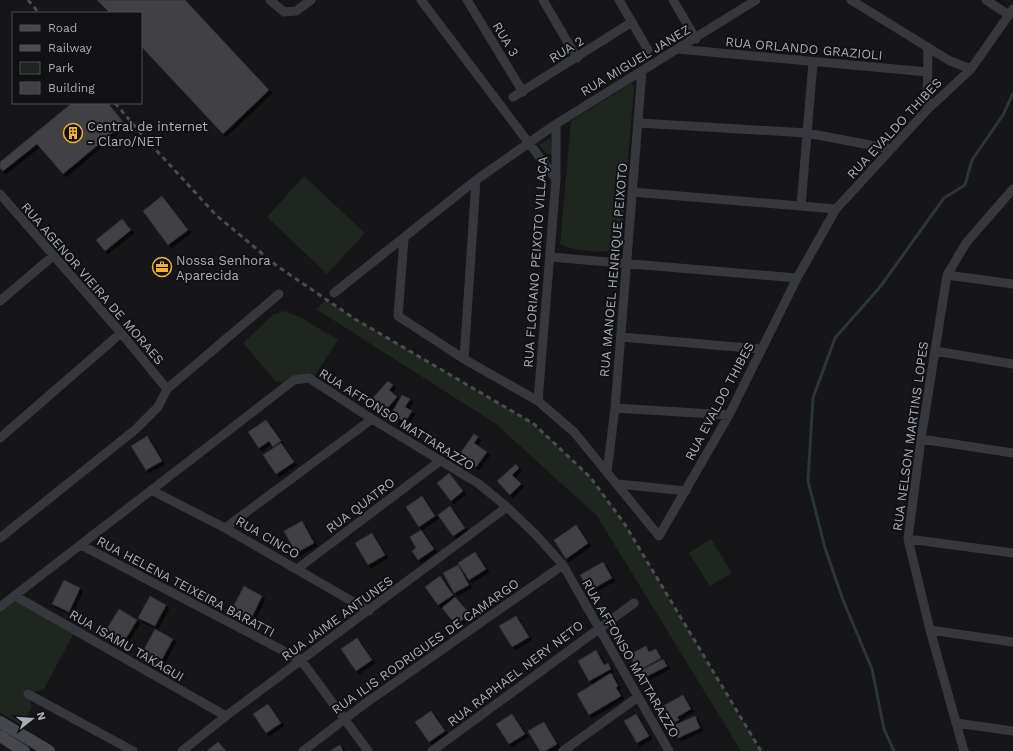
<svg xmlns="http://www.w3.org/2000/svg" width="1013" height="751" font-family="'Work Sans',sans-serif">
	<defs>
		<filter id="shadow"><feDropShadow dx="3" dy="3" stdDeviation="0" flood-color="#0009"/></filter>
	</defs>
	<rect width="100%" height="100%" fill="#161618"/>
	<path fill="#1e261f" d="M632 83 634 88 621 244 619 248C606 255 572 251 560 244L571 121Z
		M550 138 552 154H547L539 145Z
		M304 176 365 233 327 274 267 217Z
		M326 300 355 319 534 424 590 477 624 523 761 751H741L597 516 496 424 316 309Z
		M285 311 302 318 338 340 312 380 276 382 243 343 274 314Z
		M711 539 732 573 710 586 689 553Z
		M15 596 75 631 44 689 28 694 32 707 22 726 0 712V607Z"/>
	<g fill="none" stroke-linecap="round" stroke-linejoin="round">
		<path stroke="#2c353c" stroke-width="3" d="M894 751 884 729 872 669 843 600 825 548 808 481 813 398 835 338 880 287 944 198 965 185 972 160 1003 115 1013 93"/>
	</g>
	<path fill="#404145" stroke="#303034" filter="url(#shadow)" d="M97 0H185L269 90 223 134 141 46V13H110Z
		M72 103H108L124 123 63 174 37 144 3 171 0 168V162Z
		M162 196 188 230 168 245 143 211Z
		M122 219 131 230 105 251 96 240Z
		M388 381 393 385 389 390 397 397 385 411 372 399Z
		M402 395 410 399 405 407 412 411 405 422 399 418 397 423 389 418Z
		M266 420 281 441 273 447 269 441 259 448 248 432Z
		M474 434 478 437 474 443 487 452 476 467 459 455Z
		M147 436 162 461 146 470 131 446Z
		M281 443 294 462 276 474 263 455Z
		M516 464 519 468 512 475 521 484 510 495 497 481Z
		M449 473 463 491 451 501 437 483Z
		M422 496 435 516 419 527 406 507Z
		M450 506 465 528 453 536 438 515Z
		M302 521 314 543 296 553 284 531Z
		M576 525 588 543 566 559 554 540Z
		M421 530 434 549 418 560 412 551 416 548 410 537Z
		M372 533 385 555 368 565 355 543Z
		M475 552 486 569 469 580 458 563Z
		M603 562 612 578 589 591 580 575Z
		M458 565 469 585 454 593 443 573Z
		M440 576 453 595 438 605 425 587Z
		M64 580 80 588 69 612 52 604Z
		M244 586 262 596 250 621 231 611Z
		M150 596 166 605 155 626 138 618Z
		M455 597 470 614 456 625 442 608Z
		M119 609 137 620 123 643 105 632Z
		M516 616 529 637 512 647 499 626Z
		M155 629 173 639 160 663 142 653Z
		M357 638 372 660 356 671 341 649Z
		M646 646 649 652 656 649 661 658 638 671 629 655Z
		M596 650 604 665 608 663 611 669 589 681 578 661Z
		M663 659 667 666 642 679 638 672Z
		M611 673 618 686 616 688 621 696 589 715 577 694Z
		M683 695 691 709 677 717 679 720 671 724 661 707Z
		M268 704 281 723 266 733 253 714Z
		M431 711 445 731 429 742 415 722Z
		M512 714 525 734 509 744 496 724Z
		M636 714 649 736 637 743 624 721Z
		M695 716 700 728 678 738 673 726Z
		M544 722 557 744 545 751H540L528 731Z
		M218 742 226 751H207Z
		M340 745 343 751H330Z"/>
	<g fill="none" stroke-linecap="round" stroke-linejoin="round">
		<path stroke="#37383d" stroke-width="9" d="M270 0 284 12 296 11 311 0
			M421 0 556 179
			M467 0 523 92
			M543 0 577 58
			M619 0 648 50
			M673 0 696 39
			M851 0 950 61 971 69
			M986 0 1009 15
			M677 49 928 72
			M513 97 632 22
			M927 110 928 47
			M639 123 807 133 891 149
			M632 192 836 209
			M0 194 121 333 167 389
			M801 206 813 62
			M404 239 398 316 464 359 538 401 574 432 659 536 729 415 797 278 836 209 927 110 971 69 1013 9
			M550 257 797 278
			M947 275 1013 284
			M334 293 476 180 556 124 756 0
			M0 301 53 256
			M621 337 760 349
			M935 351 1013 364
			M464 359 476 180
			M538 401 556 179V124
			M615 408 729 415
			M0 438 121 333
			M921 439 1013 453
			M607 472 615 408 642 71
			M618 484 686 491
			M151 490 225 528 369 611
			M225 528 372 419
			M0 538 136 429 158 407 167 389 279 294
			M908 539 1013 553
			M81 545 301 660 368 751
			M297 569 440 461
			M15 596 226 716
			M0 607 294 380 309 378 372 419 479 484 507 507 537 536 563 565 669 751
			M930 630 1013 642
			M28 694 133 751
			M956 723 1013 731
			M182 751 226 716 507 507
			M303 751 363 705 563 565
			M432 751 634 603
			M563 751 638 697
			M964 751 930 630 908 539 921 439 947 275 966 243 1013 189"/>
		<path stroke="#45474d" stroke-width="12" d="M0 722 49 751
			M0 736 24 751"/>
		<path stroke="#4a4c52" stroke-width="3" stroke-dasharray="5 4" stroke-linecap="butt" d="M28 0 39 13
			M115 103 144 137 216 215 277 266 355 319 534 424 590 477 624 523 761 751"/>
	</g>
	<defs>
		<symbol id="building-ring" viewBox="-11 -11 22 22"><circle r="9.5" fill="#111113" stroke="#f2b134" stroke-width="1.5"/><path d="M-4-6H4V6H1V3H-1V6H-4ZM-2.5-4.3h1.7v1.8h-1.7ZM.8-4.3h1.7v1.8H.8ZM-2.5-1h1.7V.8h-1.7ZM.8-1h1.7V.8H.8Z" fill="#f2b134"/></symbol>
		<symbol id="office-ring" viewBox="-11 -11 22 22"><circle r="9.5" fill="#111113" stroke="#f2b134" stroke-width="1.5"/><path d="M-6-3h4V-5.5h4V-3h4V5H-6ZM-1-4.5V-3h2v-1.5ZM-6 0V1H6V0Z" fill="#f2b134"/></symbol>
	</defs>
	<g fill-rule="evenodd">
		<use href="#building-ring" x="62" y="122" width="22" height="22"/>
		<use href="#office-ring" x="151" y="256" width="22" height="22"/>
	</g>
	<g text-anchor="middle" stroke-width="4" stroke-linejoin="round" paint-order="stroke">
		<g font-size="13" fill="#a8adb8" stroke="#111113">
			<text transform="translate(506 39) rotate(59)" y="5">RUA 3</text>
			<text transform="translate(804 48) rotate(5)" y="5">RUA ORLANDO GRAZIOLI</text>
			<text transform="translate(566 49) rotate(-32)" y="5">RUA 2</text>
			<text transform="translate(635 60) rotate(-31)" y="5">RUA MIGUEL JANEZ</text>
			<text transform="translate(894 128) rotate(-47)" y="5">RUA EVALDO THIBES</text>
			<text transform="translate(535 262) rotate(-86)" y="5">RUA FLORIANO PEIXOTO VILLAÇA</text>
			<text transform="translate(613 270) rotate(-85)" y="5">RUA MANOEL HENRIQUE PEIXOTO</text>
			<text transform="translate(93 283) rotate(49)" y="5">RUA AGENOR VIEIRA DE MORAES</text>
			<text transform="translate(719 401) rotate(-62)" y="5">RUA EVALDO THIBES</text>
			<text transform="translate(397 419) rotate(32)" y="5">RUA AFFONSO MATTARAZZO</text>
			<text transform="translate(910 436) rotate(-82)" y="5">RUA NELSON MARTINS LOPES</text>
			<text transform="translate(360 505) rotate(-37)" y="5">RUA QUATRO</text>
			<text transform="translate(268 537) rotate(30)" y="5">RUA CINCO</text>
			<text transform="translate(186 586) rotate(28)" y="5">RUA HELENA TEIXEIRA BARATTI</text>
			<text transform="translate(337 618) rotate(-36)" y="5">RUA JAIME ANTUNES</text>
			<text transform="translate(127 645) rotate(30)" y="5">RUA ISAMU TAKAGUI</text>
			<text transform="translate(425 646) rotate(-35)" y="5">RUA ILIS RODRIGUES DE CAMARGO</text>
			<text transform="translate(631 658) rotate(60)" y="5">RUA AFFONSO MATTARAZZO</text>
			<text transform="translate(515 673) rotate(-37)" y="5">RUA RAPHAEL NERY NETO</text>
		</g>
		<g font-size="13" fill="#a8adb8" stroke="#111113" text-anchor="start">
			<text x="87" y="131">Central de internet<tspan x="87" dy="15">- Claro/NET</tspan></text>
			<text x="176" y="265">Nossa Senhora<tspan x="176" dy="15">Aparecida</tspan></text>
		</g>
	</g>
	<rect x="12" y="12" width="130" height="92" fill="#111113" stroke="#4d4f55"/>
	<rect x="20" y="25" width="20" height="6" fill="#45474d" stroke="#4d4f55"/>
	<text x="48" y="32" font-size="12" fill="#a8adb8">Road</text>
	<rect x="20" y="45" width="20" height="6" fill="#4a4c52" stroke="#4d4f55"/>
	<text x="48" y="52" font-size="12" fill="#a8adb8">Railway</text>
	<rect x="20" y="62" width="20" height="12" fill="#1e261f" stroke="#4d4f55"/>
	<text x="48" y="72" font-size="12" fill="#a8adb8">Park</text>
	<rect x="20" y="82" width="20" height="12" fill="#404145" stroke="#4d4f55"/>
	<text x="48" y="92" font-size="12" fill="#a8adb8">Building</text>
	<g transform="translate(32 719) rotate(73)" stroke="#111113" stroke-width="3" paint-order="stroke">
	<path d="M0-3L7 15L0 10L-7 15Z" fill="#a8adb8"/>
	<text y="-6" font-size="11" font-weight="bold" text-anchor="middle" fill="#a8adb8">N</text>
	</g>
</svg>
